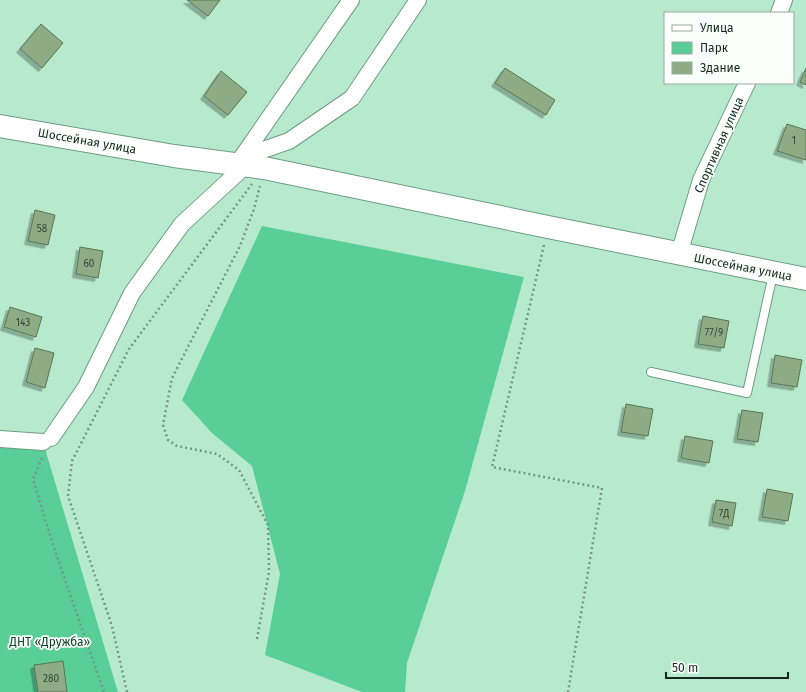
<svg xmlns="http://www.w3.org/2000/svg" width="806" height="692" font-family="'Fira Sans',sans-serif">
	<defs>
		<filter id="shadow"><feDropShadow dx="-3.5" dy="3.5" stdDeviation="0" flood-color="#0004"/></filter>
	</defs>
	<rect width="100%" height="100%" fill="#b7eacd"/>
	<path fill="#59cf97" d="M262 226 524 277 465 491 407 663 405 692H362L265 655 280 574 252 466 212 433 182 400Z
		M0 439 43 442 118 692H0Z"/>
	<path fill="#8dac86" stroke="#587652" filter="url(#shadow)" d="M187 0H220L208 16Z
		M41 24 63 43 42 68 20 49Z
		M505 68 555 100 546 115 495 83Z
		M806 68V85L800 82Z
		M221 71 247 92 228 115 204 96Z
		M787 124 806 130V160L777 151Z
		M35 210 55 215 48 245 28 241Z
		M80 247 103 251 98 278 76 274Z
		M10 307 42 317 36 337 4 327Z
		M703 316 729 321 724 348 698 344Z
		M35 348 54 353 45 388 26 382Z
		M775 355 802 360 797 387 771 383Z
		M626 404 653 409 648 436 621 432Z
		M742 410 763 413 758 442 737 439Z
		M685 436 713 441 709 463 681 458Z
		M767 489 793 494 788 521 762 517Z
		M716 500 736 503 732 526 712 522Z
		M63 661 67 692H38L34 665Z"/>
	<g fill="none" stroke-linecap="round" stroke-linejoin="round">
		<defs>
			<path id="lane" d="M651 372 747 393 773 274"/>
			<path id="street" d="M779 13 784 0
				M240 160 351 0
				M679 254 701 180 747 83
				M51 438 86 387 132 293 182 224 246 165 257 152 289 141 352 98 418 0
				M0 439 43 442"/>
			<path id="secondary" d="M0 126 174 156 264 168 548 227 806 279"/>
		</defs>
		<use href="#lane" stroke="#6d9d83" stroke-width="10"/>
		<use href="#street" stroke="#6d9d83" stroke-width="18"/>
		<use href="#secondary" stroke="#6d9d83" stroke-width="24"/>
		<path stroke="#739984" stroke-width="2.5" stroke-dasharray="2 3" stroke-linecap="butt" d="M544 245 492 467 602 488 568 692
			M42 458 33 479 52 542 104 692
			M257 639 269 572 268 525 239 470 217 454 177 446 168 440 163 425 172 378 240 246 254 209 260 186
			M127 692 112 626 68 496 72 461 129 349 252 184"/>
		<use href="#lane" stroke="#fff" stroke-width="8"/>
		<use href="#street" stroke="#fff" stroke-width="16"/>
		<use href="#secondary" stroke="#fff" stroke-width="22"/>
	</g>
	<g text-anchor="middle" stroke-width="3.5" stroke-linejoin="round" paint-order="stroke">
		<g font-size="10" fill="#334938">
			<text x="794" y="144">1</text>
			<text x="42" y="232">58</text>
			<text x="89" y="267">60</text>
			<text x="23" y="326">143</text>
			<text x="714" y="336">77/9</text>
			<text x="724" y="517">7Д</text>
			<text x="51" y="682">280</text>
		</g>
		<g font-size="12" fill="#15281e" stroke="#f9fefb">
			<text transform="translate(87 141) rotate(10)" y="4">Шоссейная улица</text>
			<text transform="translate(719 145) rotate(-66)" y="4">Спортивная улица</text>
			<text transform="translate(743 267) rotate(11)" y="4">Шоссейная улица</text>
		</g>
		<g font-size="12" fill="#0e442c" stroke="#f9fefb">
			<text x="50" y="646">ДНТ «Дружба»</text>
		</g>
	</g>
	<rect x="664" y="12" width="130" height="72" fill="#f9fefb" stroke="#9ea8a3"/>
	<rect x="672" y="25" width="20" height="6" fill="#ffffff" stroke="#9ea8a3"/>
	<text x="700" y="32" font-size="12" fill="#15281e">Улица</text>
	<rect x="672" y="42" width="20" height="12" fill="#59cf97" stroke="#9ea8a3"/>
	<text x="700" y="52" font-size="12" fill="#15281e">Парк</text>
	<rect x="672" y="62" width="20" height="12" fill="#8dac86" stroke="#9ea8a3"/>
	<text x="700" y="72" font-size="12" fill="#15281e">Здание</text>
	<path d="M666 672v6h122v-6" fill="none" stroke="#15281e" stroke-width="2"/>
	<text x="672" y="672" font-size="12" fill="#15281e" stroke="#f9fefb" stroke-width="3" paint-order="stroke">50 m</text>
</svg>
